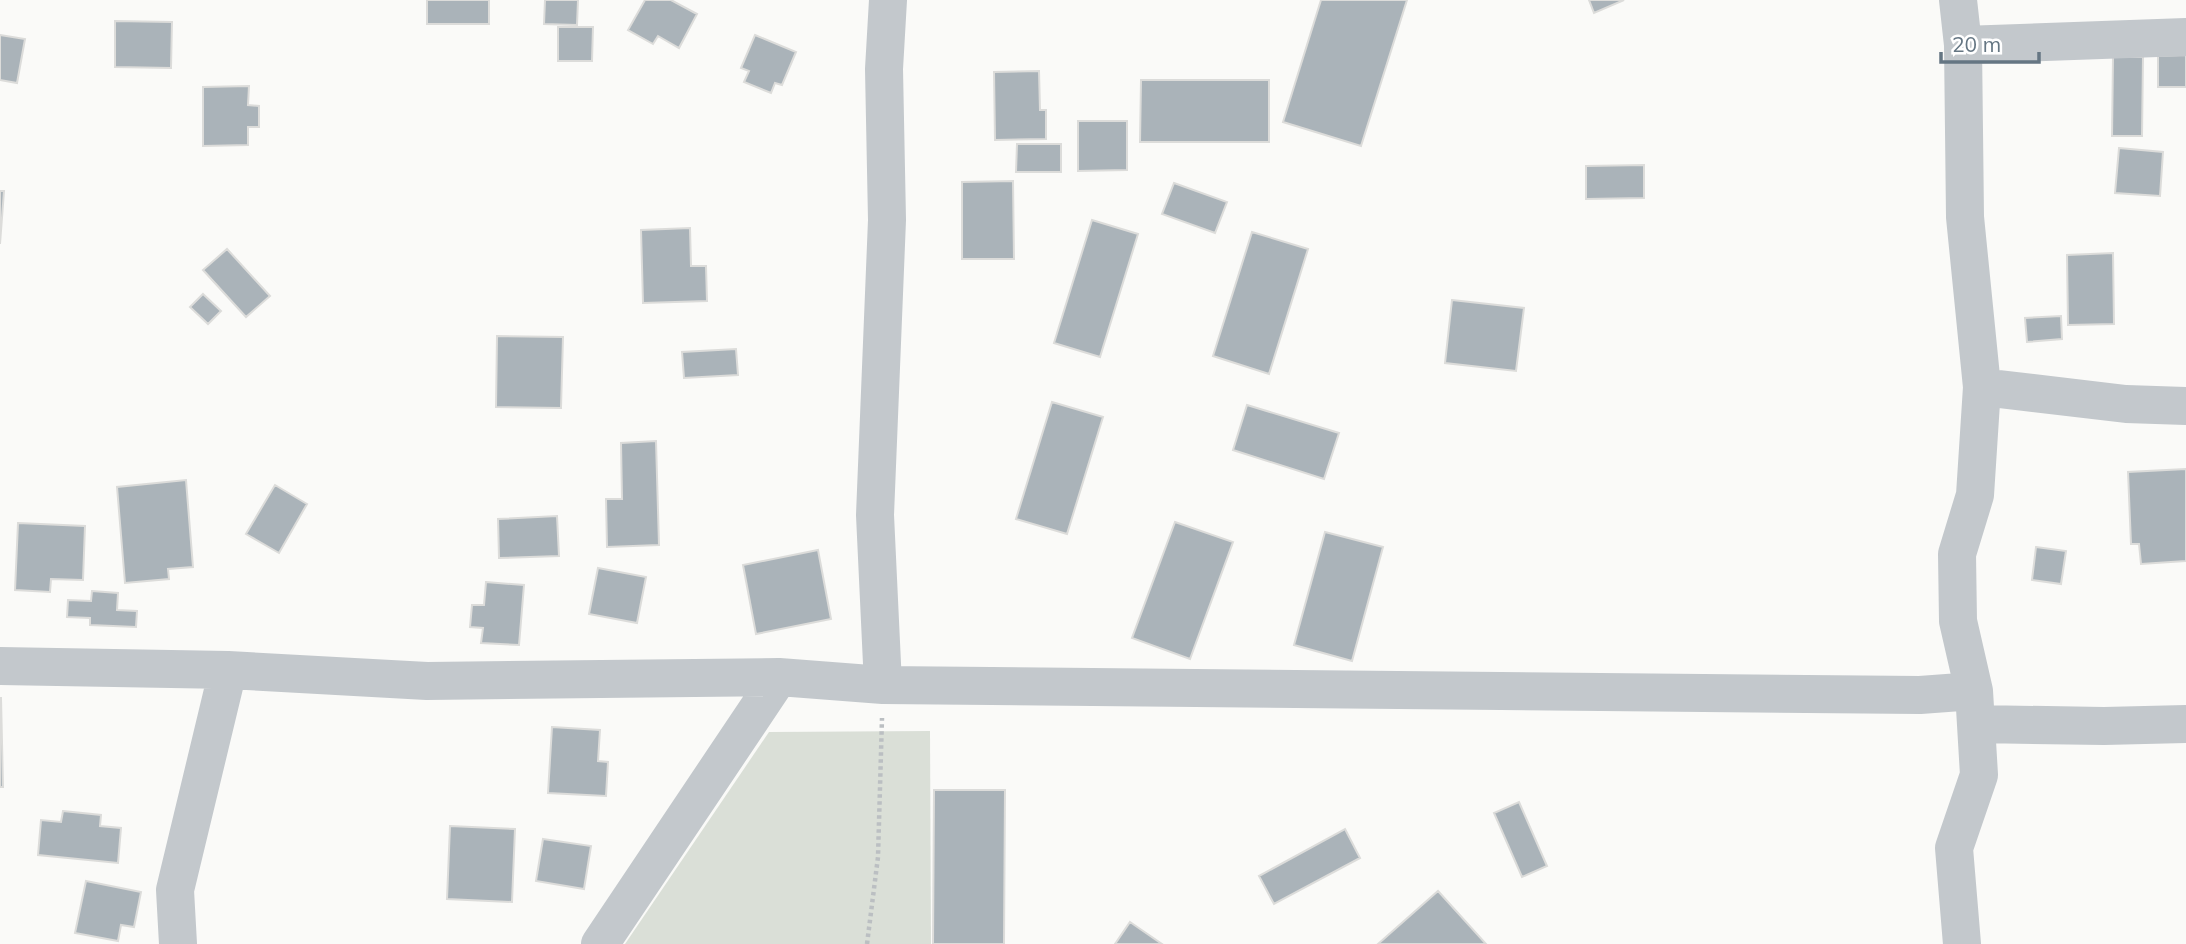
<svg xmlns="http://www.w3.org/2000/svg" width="2186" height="944" font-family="Mulish,sans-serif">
	<rect width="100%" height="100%" fill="#fafaf8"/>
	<path fill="#dadfd7" d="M930 731 931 944H625L769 732Z"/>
	<path fill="#aab3b9" stroke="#dcdcda" stroke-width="2" d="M427 0H489V24H427Z
		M545 0H578L577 25 544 24Z
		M645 0H671L697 14 679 48 658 36 653 44 628 30Z
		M1321 0H1407L1361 146 1283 122Z
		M1589 0H1624L1594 13Z
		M115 21 172 22 171 68 115 67Z
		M558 27H593L592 61H558Z
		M0 35 25 39 17 83 0 80Z
		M755 35 796 52 782 85 775 83 771 93 744 82 749 71 741 68Z
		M2186 55V87H2158V56Z
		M2113 57H2143L2142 136H2112Z
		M1039 71 1040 110H1046V139L995 140 994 72Z
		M1141 80H1269V142H1140Z
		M249 86 248 105 259 106V127H248V145L203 146V87Z
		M1078 121H1127V170L1078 171Z
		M1017 144H1061V172H1016Z
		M2119 148 2163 152 2160 196 2115 193Z
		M1644 165V198L1586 199V166Z
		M1013 181 1014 259H962V182Z
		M1174 183 1227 202 1215 233 1162 214Z
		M0 191H4L0 244Z
		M1092 220 1138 234 1100 357 1054 343Z
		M690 228 691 266H706L707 301 643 303 641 230Z
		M1252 232 1308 249 1269 374 1213 356Z
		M227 249 270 296 246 317 203 270Z
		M2113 253 2114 324 2068 325 2067 255Z
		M203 294 221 311 208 324 190 307Z
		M1452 300 1524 308 1516 371 1445 363Z
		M2061 316 2062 339 2027 342 2025 318Z
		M497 336 563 337 561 408 496 407Z
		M736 349 738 375 684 378 682 352Z
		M1052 402 1103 417 1067 534 1016 519Z
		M1247 405 1339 433 1324 479 1233 450Z
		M656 441 659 545 607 547 606 499H622L621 443Z
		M2186 469V561L2141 564 2139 544H2131L2128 472Z
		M186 480 193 567 168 569 169 579 125 583 117 487Z
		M275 485 307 504 279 553 246 534Z
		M557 516 559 556 499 558 498 519Z
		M1175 522 1233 542 1190 659 1132 638Z
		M18 523 85 526 83 580 51 579 50 592 15 590Z
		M1325 532 1383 547 1352 661 1294 645Z
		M2036 547 2066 551 2061 584 2032 580Z
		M818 550 831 619 756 634 743 565Z
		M598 568 646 577 637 623 589 614Z
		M486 582 524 585 519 645 481 643 483 628 470 627 472 605H484Z
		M92 591 118 593 117 610 137 611 136 627 90 625V618L67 617 68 600 91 601Z
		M1 698 3 787H0V698Z
		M552 727 600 730 598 761 608 762 606 796 548 793Z
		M934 790H1005L1004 944H933Z
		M1519 802 1547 866 1522 877 1494 813Z
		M63 811 101 815 100 826 121 828 118 863 38 855 41 820 61 822Z
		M450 826 515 829 512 902 447 899Z
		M1345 829 1360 858 1274 904 1259 876Z
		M543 839 591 846 584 889 536 881Z
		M86 881 141 892 134 927 121 925 118 941 75 933Z
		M1438 891 1486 944H1378Z
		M1130 922 1162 944H1115Z"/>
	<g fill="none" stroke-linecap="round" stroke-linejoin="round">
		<path stroke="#bbbfc2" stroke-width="4.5" stroke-dasharray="3.5 3.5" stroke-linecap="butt" d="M867 944 878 857 882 718"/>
		<path stroke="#c3c8cc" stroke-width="38" d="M1958 0 1963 45 1965 217 1982 387 2126 404 2186 406
			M1963 45 2186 37
			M0 666 228 670 427 681 779 677 883 685 1920 695 1974 691 1979 775 1954 848 1962 944
			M883 685 875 515 887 220 884 69 888 0
			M1974 691 1958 621 1957 554 1975 495 1982 387
			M1976 724 2104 726 2186 724
			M178 944 175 890 228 670
			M600 944 779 677"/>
	</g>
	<path d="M1941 52v10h98v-10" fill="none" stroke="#657683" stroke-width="3.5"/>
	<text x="1952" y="52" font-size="21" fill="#657683" stroke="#ffffff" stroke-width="5" paint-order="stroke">20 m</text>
</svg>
